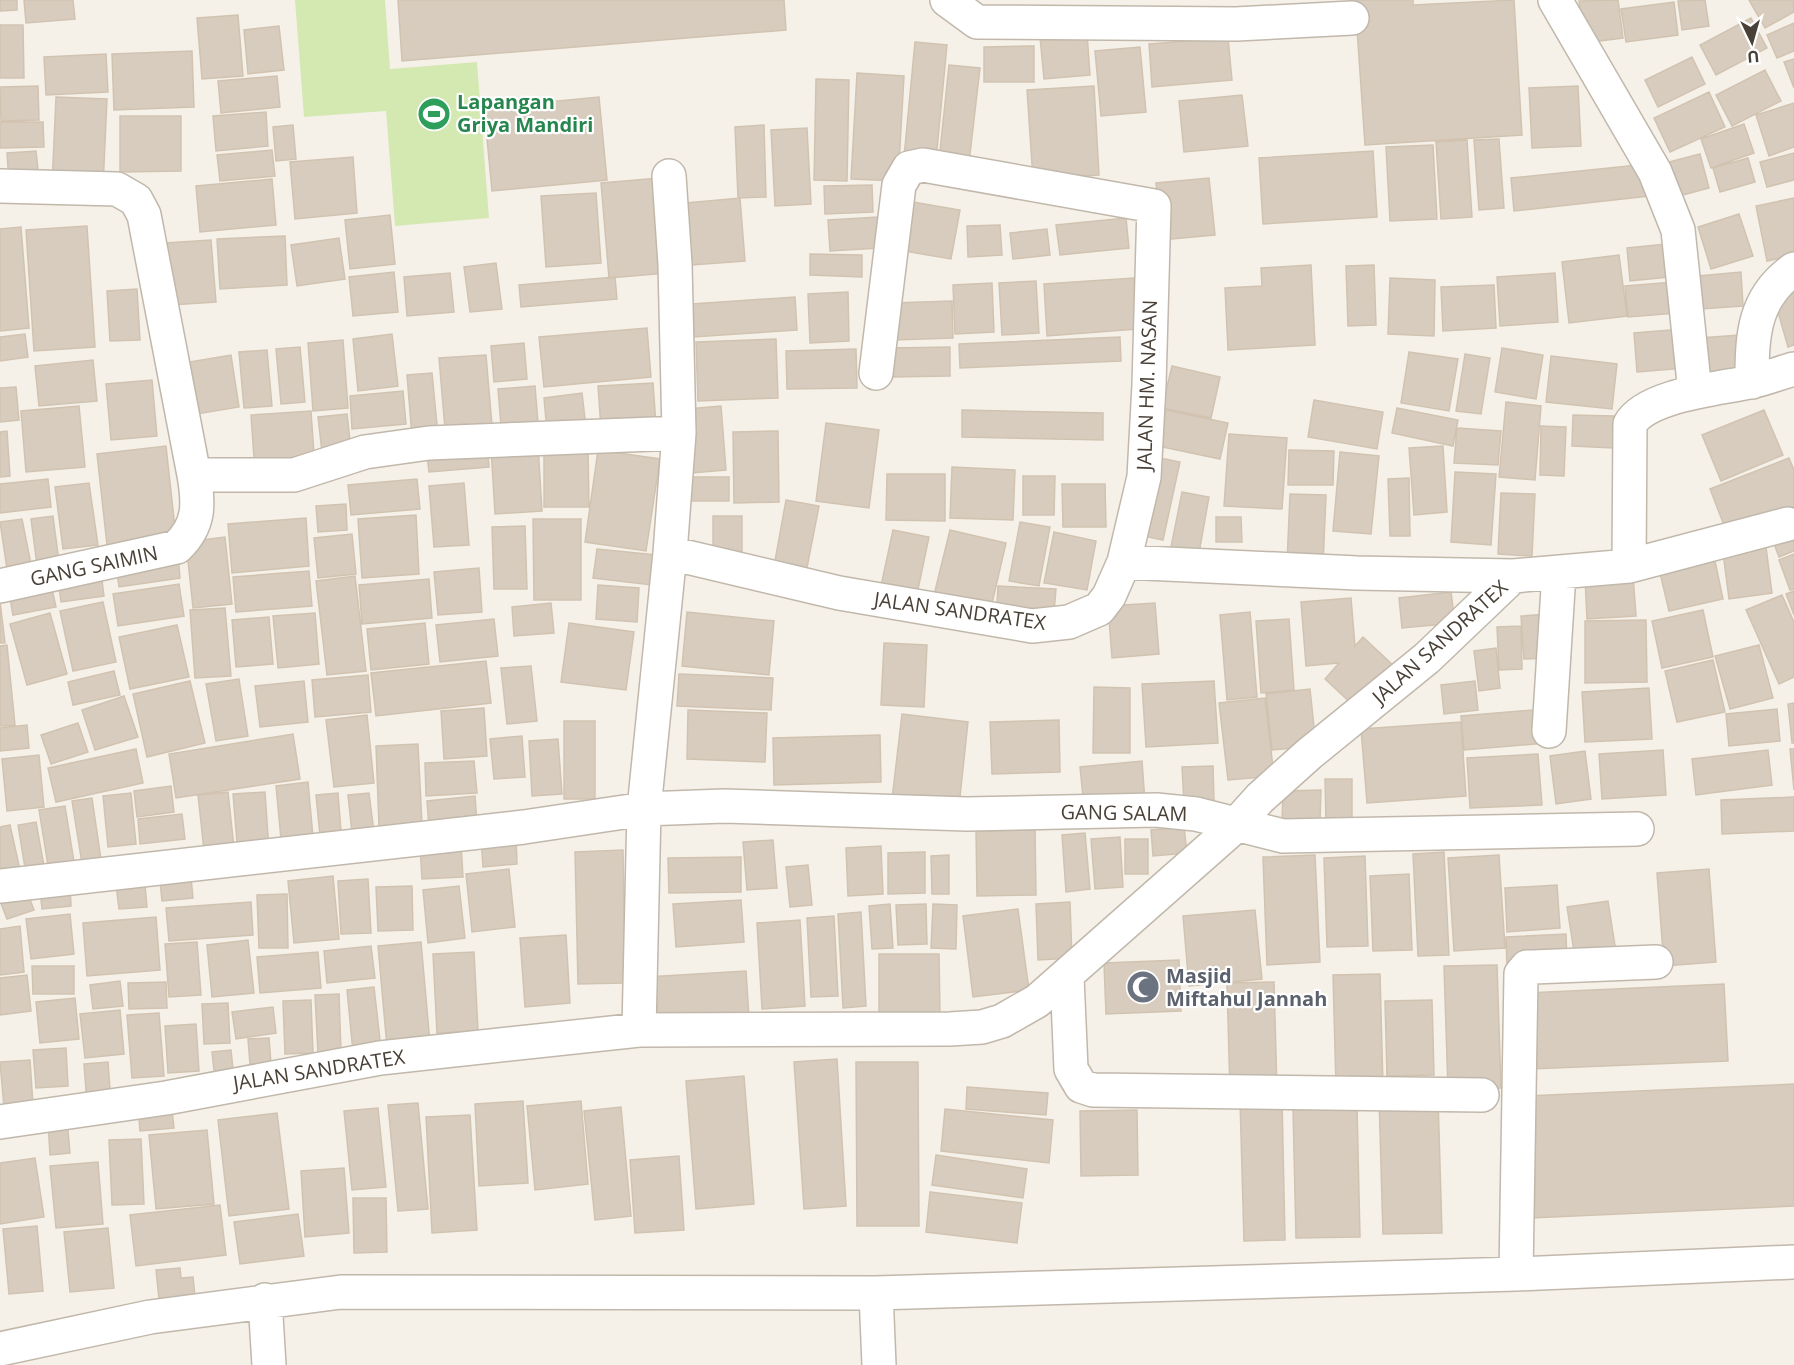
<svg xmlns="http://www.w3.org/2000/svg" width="1794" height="1365" font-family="'Open Sans',sans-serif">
	<rect width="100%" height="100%" fill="#f5f1e9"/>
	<path fill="#d4e9b2" d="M295 0H385L390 69 477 62 489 218 395 226 386 111 304 117Z"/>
	<path fill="#d7ccbe" stroke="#d2c3b1" stroke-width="1.5" d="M0 0H17V10L0 11Z
		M24 0H73L75 19 26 23Z
		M398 0H784L786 30 402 61Z
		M1355 0H1413V5L1514 0 1522 135 1365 145Z
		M1618 0 1623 38 1584 43 1579 1Z
		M1705 0 1709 26 1682 30 1678 1Z
		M1749 0H1793L1794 12 1765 28Z
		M1674 2 1678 35 1626 42 1621 9Z
		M238 15 243 76 202 79 197 18Z
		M1751 18 1767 48 1716 75 1700 45Z
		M1794 23V51L1777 58 1767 35Z
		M0 25H23L24 78H0Z
		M279 26 284 70 248 74 244 30Z
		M1087 33 1090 75 1044 79 1040 37Z
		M1228 38 1232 80 1152 87 1149 44Z
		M915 42 947 45 936 160 904 157Z
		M1034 46V82H984V47Z
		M1140 47 1146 112 1101 116 1095 51Z
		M192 51 194 107 114 110 112 54Z
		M106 54 108 92 46 95 44 57Z
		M1692 57 1705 84 1658 107 1645 80Z
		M1794 59V88L1784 62Z
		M949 65 980 68 969 163 939 160Z
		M1765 70 1781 101 1732 126 1716 95Z
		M857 73 904 76 898 181 851 179Z
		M277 76 280 107 221 113 218 81Z
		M816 79 849 80 847 181 814 180Z
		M38 86 39 120 1 121 0 87Z
		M1094 86 1099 175 1033 179 1027 90Z
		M1578 86 1581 146 1532 148 1529 88Z
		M1709 92 1725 127 1670 152 1654 118Z
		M1242 95 1248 146 1184 152 1179 101Z
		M56 97 107 99 103 187 52 185Z
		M599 97 607 180 492 191 484 108Z
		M1794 103V147L1769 156 1756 115Z
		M266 112 268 146 216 151 213 116Z
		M120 116H181V171L120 172Z
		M0 122H43L44 147 0 148Z
		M1744 124 1754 153 1711 168 1701 139Z
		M293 125 296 159 276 161 273 127Z
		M764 125 766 197 738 198 735 127Z
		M807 128 811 204 775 206 771 130Z
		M1499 139 1504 208 1479 210 1474 140Z
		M1467 140 1472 217 1441 219 1436 142Z
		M1433 145 1437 219 1390 221 1386 147Z
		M272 150 275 176 220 181 217 155Z
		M36 151 39 179 9 182 7 153Z
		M1373 151 1377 217 1263 224 1259 158Z
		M1794 153V180L1767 187 1760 162Z
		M1700 154 1709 188 1679 196 1669 162Z
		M353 157 357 213 295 219 290 162Z
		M1748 158 1755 182 1720 192 1713 168Z
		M1647 164 1649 196 1514 211 1511 178Z
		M659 178 667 273 609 278 601 183Z
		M1209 178 1215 235 1161 240 1156 183Z
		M272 179 276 225 200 232 196 186Z
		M872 185 873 212 825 214 824 186Z
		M596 193 601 263 546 267 541 196Z
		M740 198 745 261 692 265 686 203Z
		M1794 198V255L1767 261 1756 206Z
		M913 202 960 210 951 259 904 251Z
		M1739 214 1753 256 1711 269 1698 227Z
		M390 215 395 264 350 269 345 220Z
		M878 217 880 248 830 251 828 220Z
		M1126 218 1129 248 1060 255 1056 225Z
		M1000 225 1002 255 968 257 967 226Z
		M87 226 95 347 34 351 26 230Z
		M21 227 29 328 0 331V229Z
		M1047 229 1050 255 1013 259 1010 233Z
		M285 236 287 285 220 289 217 239Z
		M339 238 345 279 297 286 291 245Z
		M211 240 216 302 171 305 165 243Z
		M1666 244 1669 277 1630 281 1627 248Z
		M810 254 862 255V277L810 275Z
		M1619 255 1627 316 1569 323 1562 262Z
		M496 263 502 309 470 312 464 267Z
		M1311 265 1315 345 1228 350 1225 288 1262 286 1261 268Z
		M1374 265 1376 325 1348 326 1346 266Z
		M394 272 398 312 353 316 349 277Z
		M1741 272 1743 306 1701 309 1698 276Z
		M450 273 454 312 407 316 404 277Z
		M1555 273 1558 322 1500 326 1497 277Z
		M615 277 617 299 521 307 519 285Z
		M1134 278 1137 329 1047 336 1044 284Z
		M1390 278 1435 280 1434 336 1388 334Z
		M1036 281 1039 333 1002 335 999 283Z
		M1674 282 1677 313 1628 317 1625 286Z
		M992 283 994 332 955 334 953 285Z
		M1494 285 1496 328 1443 331 1441 287Z
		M137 289 140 340 110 341 107 291Z
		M848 292 849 341 810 343 808 294Z
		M1794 292V345L1788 347 1774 298Z
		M795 297 797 330 693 337 692 304Z
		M952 301 953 338 894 340 893 303Z
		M647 328 651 377 544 387 539 337Z
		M1682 329 1685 368 1637 372 1634 333Z
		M25 334 28 357 0 361V337Z
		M392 334 398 386 358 391 353 339Z
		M1740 335 1744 379 1702 382 1699 338Z
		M1120 337 1121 361 960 368 959 344Z
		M776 339 778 398 698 401 696 342Z
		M343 340 348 408 313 411 308 343Z
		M524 343 527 379 494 382 491 346Z
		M300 347 305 402 281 404 276 349Z
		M950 347V376L891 377 890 348Z
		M1502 348 1543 355 1536 399 1495 392Z
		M856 349 857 388 787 389 786 351Z
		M267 350 272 406 244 408 239 352Z
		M1409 352 1458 359 1449 411 1401 403Z
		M1465 354 1490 358 1481 414 1456 411Z
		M231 355 239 407 197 414 189 362Z
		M486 355 493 437 446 441 439 358Z
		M1551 356 1617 364 1612 409 1546 402Z
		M93 360 97 401 39 406 35 366Z
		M1172 366 1220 377 1211 418 1162 408Z
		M432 373 438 435 412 437 407 375Z
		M152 380 157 436 111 440 106 384Z
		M653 383 656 425 601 428 598 386Z
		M535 386 539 435 502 438 498 389Z
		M16 387 19 420 0 422V388Z
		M403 391 406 424 352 429 350 396Z
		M582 393 586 427 547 431 544 398Z
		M1314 400 1383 412 1377 449 1308 437Z
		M1506 402 1541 406 1535 480 1499 477Z
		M79 406 85 467 26 472 21 411Z
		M721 406 726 470 692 473 687 409Z
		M1157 408 1228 423 1220 459 1148 444Z
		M1397 408 1458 420 1453 446 1392 433Z
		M962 410 1103 413V440L962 437Z
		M1764 410 1783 455 1721 481 1702 435Z
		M311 411 315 468 255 472 251 415Z
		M347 414 351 449 322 452 318 417Z
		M1573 415 1614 416 1613 448 1572 446Z
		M826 423 879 430 869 508 816 501Z
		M1541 426 1566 427 1564 476 1540 475Z
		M1457 428 1501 431 1498 465 1454 463Z
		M7 431 10 476 0 477V432Z
		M778 431 779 502 734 503 733 432Z
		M1229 434 1287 438 1282 509 1224 506Z
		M487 443 489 467 429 472 426 448Z
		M538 445 542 511 495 514 491 448Z
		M166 446 176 537 107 545 97 454Z
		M1443 446 1447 512 1414 515 1409 448Z
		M544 448H588L589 507H544Z
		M598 450 660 459 646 551 585 542Z
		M1289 450 1334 451 1333 485H1288Z
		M1340 452 1379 456 1371 534 1333 531Z
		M1155 457 1180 462 1163 540 1139 535Z
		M1789 458 1794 470V507L1727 533 1710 489Z
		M952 467 1015 470 1013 520 950 518Z
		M1455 472 1496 474 1491 545 1451 542Z
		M887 474H945V521L886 520Z
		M1023 476H1055L1054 515H1023Z
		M682 477H729V501H682Z
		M1409 478 1410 536H1390L1388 479Z
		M48 479 51 507 0 513V484Z
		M417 479 420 509 351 515 348 485Z
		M89 483 98 545 63 549 55 487Z
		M464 483 469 545 434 547 429 486Z
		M1062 484H1105L1106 527H1063Z
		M1182 492 1209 497 1199 553 1171 547Z
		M1501 493 1535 494 1532 556 1498 554Z
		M1290 494 1326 495 1323 565 1287 563Z
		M786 500 819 506 805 578 773 572Z
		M346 504 347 530 318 532 316 506Z
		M416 515 419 574 362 578 358 519Z
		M53 516 59 562 37 565 31 519Z
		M713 516H742V560H713Z
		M1216 517H1241L1242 542H1216Z
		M306 518 309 566 232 573 228 524Z
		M22 519 31 564 7 569 0 522Z
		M533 519H581V600H534Z
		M1020 522 1050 527 1039 586 1009 581Z
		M525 526 527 589H494L492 527Z
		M1794 527V551L1779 557 1771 536Z
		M893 530 929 537 917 594 881 586Z
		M950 530 1006 543 990 612 933 599Z
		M1054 532 1096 541 1087 590 1044 583Z
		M352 534 356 574 318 578 314 538Z
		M225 537 232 604 193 608 186 542Z
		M1766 547 1772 593 1729 599 1723 553Z
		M597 549 656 555 652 585 593 578Z
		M1794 554V589L1790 590 1779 560Z
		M178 555 180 578 119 587 116 564Z
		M1715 561 1723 599 1669 611 1660 573Z
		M479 568 482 612 438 615 434 572Z
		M309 571 312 606 236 612 233 577Z
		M101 572 104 596 61 602 58 578Z
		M1633 575 1636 616 1587 619 1585 578Z
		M355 576 366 671 327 675 316 581Z
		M429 579 432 618 362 624 359 585Z
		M50 580 56 607 13 615 8 587Z
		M179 584 184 616 118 626 113 594Z
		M598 585 639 588 637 622 596 619Z
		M998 586 1056 589 1053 624 996 620Z
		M1794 591V615L1786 594Z
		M1451 592 1455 623 1402 628 1399 598Z
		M1782 595 1794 622V677L1779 684 1746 610Z
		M1351 598 1355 646 1363 637 1395 667 1356 708 1325 679 1339 663 1306 666 1301 602Z
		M0 601 5 643H0Z
		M103 602 116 662 73 671 60 611Z
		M551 603 554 633 514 636 512 607Z
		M1155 603 1159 654 1112 658 1108 606Z
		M225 608 231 676 195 678 190 610Z
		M1703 610 1713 657 1662 668 1652 621Z
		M687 612 774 621 769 675 682 666Z
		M1250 612 1257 697 1227 700 1220 615Z
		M50 613 67 674 27 685 10 624Z
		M315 613 319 664 278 668 273 616Z
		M1548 614 1551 658 1524 659 1521 616Z
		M269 617 273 664 236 667 232 620Z
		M494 619 498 656 440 662 436 625Z
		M1289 619 1294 690 1261 693 1256 621Z
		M1646 620 1647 682 1585 683V621Z
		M425 623 429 664 371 670 367 629Z
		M569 623 634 632 626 690 561 682Z
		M177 625 189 677 130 689 119 637Z
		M1521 626 1522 669 1499 670 1497 627Z
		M884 643 927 645 924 707 881 705Z
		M7 645 15 725 0 726V646Z
		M1759 645 1773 698 1730 709 1715 656Z
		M1496 648 1500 688 1479 691 1474 651Z
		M1713 660 1725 712 1677 722 1665 671Z
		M486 661 491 703 376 716 371 673Z
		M531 666 537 721 507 724 501 668Z
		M114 671 120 695 73 705 68 682Z
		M679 674 773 678 771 710 677 706Z
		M368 675 371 712 315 717 312 680Z
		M239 679 248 736 216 741 206 684Z
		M190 681 205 743 147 757 133 694Z
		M304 681 308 722 260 727 255 686Z
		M1214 681 1218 743 1146 747 1142 684Z
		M1475 681 1478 710 1444 714 1441 685Z
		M1094 687 1130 688V753H1093Z
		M1649 688 1652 739 1585 742 1582 692Z
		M1310 689 1316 746 1272 750 1266 694Z
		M124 696 138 737 95 750 82 710Z
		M1265 698 1274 776 1228 780 1219 703Z
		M1794 703V743H1792L1788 704Z
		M484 708 487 756 444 759 441 711Z
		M1544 709 1546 743 1464 750 1461 716Z
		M1777 709 1780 741 1729 746 1726 714Z
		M688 710 767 713 765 762 687 759Z
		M902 714 968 722 959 806 892 799Z
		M367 715 374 783 334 787 326 720Z
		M1059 720 1060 772 992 774 990 722Z
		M564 721H595V799H564Z
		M1461 722 1466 796 1367 803 1361 729Z
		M78 723 88 752 51 764 41 735Z
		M27 725 29 748 0 751V728Z
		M293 734 300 779 176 798 169 754Z
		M880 735 881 782 774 785 773 738Z
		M522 736 525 777 494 779 490 739Z
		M558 739 562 794 532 796 529 741Z
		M418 744 422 824 379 826 376 746Z
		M136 749 143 783 56 802 48 768Z
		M1790 749H1794V790Z
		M1663 750 1666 795 1602 799 1599 754Z
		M1768 750 1772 785 1696 795 1692 759Z
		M1585 751 1591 799 1556 804 1550 756Z
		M1538 754 1542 805 1470 808 1467 758Z
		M39 755 44 807 7 811 2 759Z
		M474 761 477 793 426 796 425 763Z
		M1142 761 1145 802 1084 807 1080 767Z
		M1213 766 1214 802 1184 803 1182 767Z
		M1325 779H1352V824L1326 825Z
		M308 782 314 848 282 850 276 786Z
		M171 786 174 812 137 817 134 791Z
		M1321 790 1320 821H1282L1283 791Z
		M228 792 235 857 205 860 198 795Z
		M265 792 269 851 238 854 233 794Z
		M131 793 136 844 108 847 103 796Z
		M338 793 342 844 321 846 316 795Z
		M369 793 375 840 353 842 348 795Z
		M475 796 477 823 429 827 427 801Z
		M1794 797V831L1722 834 1721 800Z
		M92 798 103 873 84 876 72 801Z
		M65 806 76 874 50 878 39 810Z
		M182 814 185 839 140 844 138 819Z
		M36 822 46 877 27 880 18 825Z
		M10 825 22 879 0 883V827Z
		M1184 827 1187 853 1153 856 1151 830Z
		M1035 830 1036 895 977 896 976 831Z
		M1085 833 1090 889 1066 892 1062 835Z
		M516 835 517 864 483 867 481 838Z
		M1120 837 1123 887 1095 889 1091 839Z
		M1125 839H1148V874H1125Z
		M773 840 777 888 747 890 743 842Z
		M461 844 463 877 422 879 420 846Z
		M881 846 883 894 848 896 846 848Z
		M623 850 625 983 578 984 575 852Z
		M925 852V893L888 894V853Z
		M1444 852 1449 955 1418 956 1413 854Z
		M949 855V894H932L931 856Z
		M1315 855 1320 962 1267 965 1263 857Z
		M1499 855 1505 948 1454 951 1448 858Z
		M1365 856 1368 946 1327 947 1324 858Z
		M741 857V892L669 893 668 858Z
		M808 865 812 905 790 907 786 867Z
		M190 868 193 898 162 901 159 871Z
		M509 869 515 927 472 932 466 874Z
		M1709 869 1716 962 1664 966 1657 873Z
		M144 874 147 907 119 909 115 877Z
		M1409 874 1412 950 1373 951 1370 876Z
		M333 876 339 939 294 943 288 881Z
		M368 879 371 933 341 934 338 881Z
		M1557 885 1560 928 1507 932 1505 888Z
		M70 886 71 906 42 909 40 889Z
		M412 886 413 930 378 931 376 887Z
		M459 886 465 938 428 943 423 890Z
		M26 889 34 910 7 919 0 901Z
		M287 894 288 948H259L257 895Z
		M741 900 744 942 676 947 673 904Z
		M1608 901 1616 952 1575 958 1567 907Z
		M251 902 253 935 169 941 166 908Z
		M1070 902 1072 958 1038 960 1036 904Z
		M890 904 893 948 872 949 869 906Z
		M926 904 927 944 898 945 896 905Z
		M933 904 957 905 956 949 931 948Z
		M1018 909 1029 990 973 997 963 916Z
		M1255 910 1262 979 1189 986 1183 916Z
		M861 912 866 1006 843 1008 838 914Z
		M70 914 74 954 31 959 26 919Z
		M834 916 838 996 811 997 807 918Z
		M156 917 160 970 87 976 83 923Z
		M800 920 805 1006 762 1009 757 923Z
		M20 926 24 972 0 975V929Z
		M1566 934 1567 963 1507 966 1506 937Z
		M566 935 570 1003 525 1007 520 938Z
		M248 940 254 993 212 997 207 945Z
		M197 942 201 995 169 997 165 944Z
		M421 942 430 1043 387 1047 378 946Z
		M371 946 375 978 327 983 324 951Z
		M318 952 321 988 260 993 257 957Z
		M474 952 478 1031 437 1033 433 954Z
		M879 954H939L940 1016H879Z
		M1179 960 1181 1011 1106 1014 1104 963Z
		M1497 965 1501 1088 1448 1090 1444 966Z
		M32 966H74V994H33Z
		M746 971 749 1018 648 1024 646 977Z
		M1380 974 1383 1086 1336 1087 1333 975Z
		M27 975 31 1011 0 1015V978Z
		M120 981 123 1006 93 1009 90 985Z
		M166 982 167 1008 129 1009 128 983Z
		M1274 982 1277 1091 1230 1092 1227 983Z
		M1724 984 1728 1061 1530 1069 1526 993Z
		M374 987 381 1049 353 1052 347 990Z
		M339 994 341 1053 318 1054 315 995Z
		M75 998 79 1039 40 1043 36 1002Z
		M311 1000 313 1053 285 1054 283 1001Z
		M1432 1000 1434 1075 1387 1076 1385 1001Z
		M228 1003 230 1043 204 1044 202 1004Z
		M273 1007 276 1033 236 1039 232 1012Z
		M120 1010 124 1054 85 1058 80 1014Z
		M159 1013 164 1076 132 1078 127 1015Z
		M196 1024 199 1071 168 1073 165 1026Z
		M269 1038 272 1076 251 1078 248 1039Z
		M66 1048 68 1086 36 1088 33 1050Z
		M231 1050 234 1078 215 1079 212 1052Z
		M837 1059 846 1206 804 1209 794 1062Z
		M30 1060 33 1105 4 1107 0 1062Z
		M108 1062 111 1103 87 1104 84 1064Z
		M856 1062H918L919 1226H857Z
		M744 1076 754 1204 696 1209 686 1081Z
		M1794 1084V1206L1531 1218 1526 1096Z
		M967 1087 1048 1093 1046 1115 966 1109Z
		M1438 1097 1442 1233 1383 1234 1379 1098Z
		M1282 1099 1285 1240 1244 1241 1240 1100Z
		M523 1101 528 1183 479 1186 475 1104Z
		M581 1101 588 1184 535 1190 527 1106Z
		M171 1102 174 1128 140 1131 138 1105Z
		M418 1103 428 1209 398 1211 388 1105Z
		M621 1107 631 1216 595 1220 584 1111Z
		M1357 1107 1360 1237 1296 1238 1293 1109Z
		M378 1108 386 1187 352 1190 344 1111Z
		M945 1109 1053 1120 1049 1163 941 1151Z
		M1137 1110 1138 1175 1081 1176 1080 1111Z
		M277 1113 289 1209 229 1216 218 1120Z
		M470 1115 477 1230 432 1233 426 1117Z
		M67 1120 70 1153 50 1155 48 1121Z
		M207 1130 214 1204 156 1209 149 1135Z
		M141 1139 144 1204 112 1205 109 1140Z
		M936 1155 1027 1169 1023 1198 932 1185Z
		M679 1156 684 1230 635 1233 630 1160Z
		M35 1158 44 1217 0 1224V1163Z
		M98 1162 103 1224 56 1228 50 1166Z
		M344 1168 349 1233 305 1237 301 1171Z
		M930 1192 1022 1203 1017 1243 926 1232Z
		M353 1198H386L387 1252 354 1253Z
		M220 1205 226 1255 136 1266 130 1215Z
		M298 1214 304 1256 240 1264 234 1222Z
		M37 1226 43 1291 9 1294 3 1229Z
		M108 1228 114 1288 70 1292 64 1232Z
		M180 1268 181 1278 193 1277 195 1296 160 1309 156 1270Z"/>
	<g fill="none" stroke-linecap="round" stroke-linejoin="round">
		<defs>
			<path id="minor" d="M947 0 977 22 1236 24 1352 18
				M1555 0 1655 172 1678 230 1695 392
				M0 186 117 189 136 200 144 215 194 475
				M876 373 899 185 909 168 923 165 1154 206 1149 385 1144 477 1124 562
				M1752 382C1752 336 1753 298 1794 269
				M670 553 839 593 1032 626 1069 622 1099 609 1109 596 1124 562 1357 573 1513 576 1629 566 1630 424C1647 395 1718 389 1750 382 1765 379 1779 373 1794 369
				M1629 566 1788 524
				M0 586 177 547C200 525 199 504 194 475H294L365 452 429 443 679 433
				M1549 731 1559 573
				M0 886 524 827 644 809 724 806 967 814 1156 810 1196 814 1283 836 1637 829
				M1067 977 1071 1069 1081 1086 1093 1090 1482 1095
				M639 1030 644 809 670 553 679 433 675 264 669 176
				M0 1122 166 1098 380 1058 639 1030 950 1029 982 1027 1002 1021 1037 1001 1232 829 1260 798 1309 754 1427 658 1513 576
				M1516 1274 1521 974 1527 967H1533L1656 962
				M876 1293 879 1365
				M265 1300 269 1365
				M0 1349 150 1317 341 1292 876 1293 1516 1274 1794 1262"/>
		</defs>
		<use href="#minor" stroke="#c1b8ab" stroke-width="36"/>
		<use href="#minor" stroke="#fff" stroke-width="33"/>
	</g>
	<defs>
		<symbol id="stadium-disc" viewBox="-11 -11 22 22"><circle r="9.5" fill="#2e9e5b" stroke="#fff"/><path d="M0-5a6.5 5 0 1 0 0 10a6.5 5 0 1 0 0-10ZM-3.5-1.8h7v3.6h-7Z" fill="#fff"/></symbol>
		<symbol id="mosque-disc" viewBox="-11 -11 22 22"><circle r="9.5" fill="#6b7280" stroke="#fff"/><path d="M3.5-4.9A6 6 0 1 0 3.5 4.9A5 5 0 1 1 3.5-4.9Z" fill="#fff"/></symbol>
	</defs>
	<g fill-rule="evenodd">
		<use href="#stadium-disc" x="415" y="95" width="38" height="38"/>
		<use href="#mosque-disc" x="1124" y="968" width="38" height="38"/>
	</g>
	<g text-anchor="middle" stroke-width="4.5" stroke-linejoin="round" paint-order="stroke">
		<g font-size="20" font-weight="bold" fill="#27864d" stroke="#fff" text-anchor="start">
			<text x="457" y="109">Lapangan<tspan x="457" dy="23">Griya Mandiri</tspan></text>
		</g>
		<g font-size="20" fill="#494137" stroke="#fff">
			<text transform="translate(1147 385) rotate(-88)" y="7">JALAN HM. NASAN</text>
			<text transform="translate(94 566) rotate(-12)" y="7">GANG SAIMIN</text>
			<text transform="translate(960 611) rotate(8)" y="7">JALAN SANDRATEX</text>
			<text transform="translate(1440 642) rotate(-42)" y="7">JALAN SANDRATEX</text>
			<text transform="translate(1124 813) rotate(1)" y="7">GANG SALAM</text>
			<text transform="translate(319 1070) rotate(-9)" y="7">JALAN SANDRATEX</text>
		</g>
		<g font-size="20" font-weight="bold" fill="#5b616d" stroke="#fff" text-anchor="start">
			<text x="1166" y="983">Masjid<tspan x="1166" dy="23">Miftahul Jannah</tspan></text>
		</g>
	</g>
	<g transform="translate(1752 42) rotate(175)" stroke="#ffffff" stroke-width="4.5" paint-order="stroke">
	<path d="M0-4.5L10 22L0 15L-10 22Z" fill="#494137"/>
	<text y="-9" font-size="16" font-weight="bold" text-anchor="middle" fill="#494137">U</text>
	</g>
</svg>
